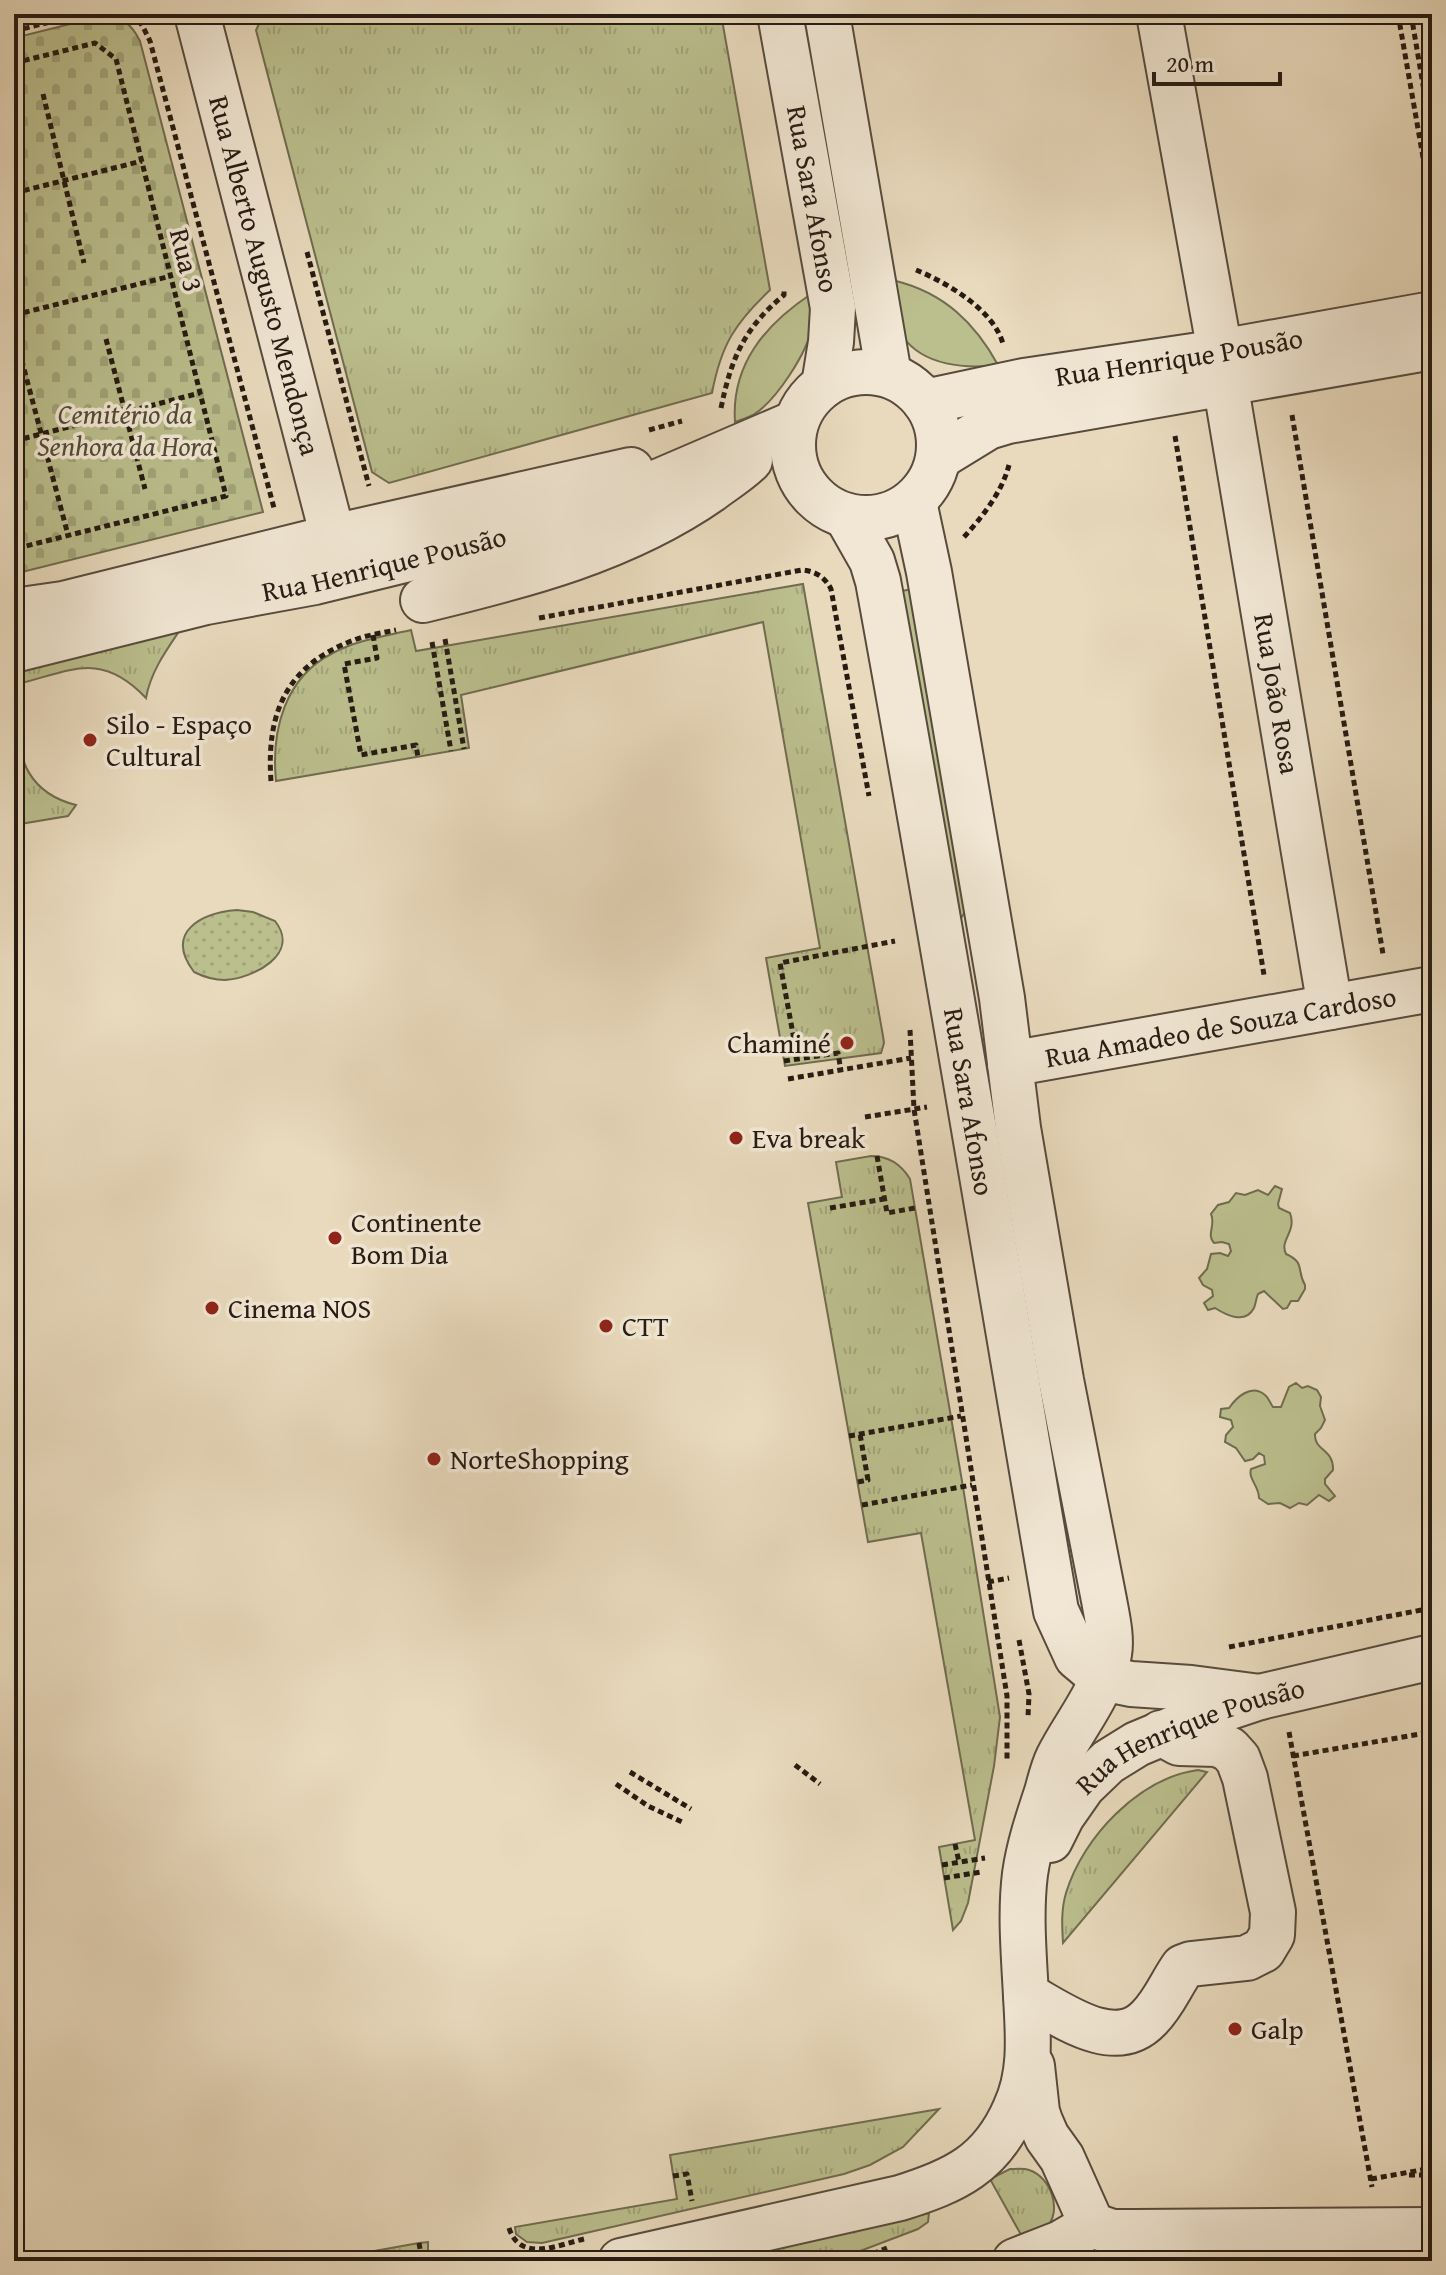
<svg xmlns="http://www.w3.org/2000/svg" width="1446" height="2275" font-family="'Gentium Book Plus',serif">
	<defs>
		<pattern id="grass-tufts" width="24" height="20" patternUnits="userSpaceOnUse" patternTransform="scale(2)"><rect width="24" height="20" fill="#bbbe8d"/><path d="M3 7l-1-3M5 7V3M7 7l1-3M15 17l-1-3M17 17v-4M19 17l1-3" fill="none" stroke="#a1a379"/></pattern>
		<pattern id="cemetery-stones" width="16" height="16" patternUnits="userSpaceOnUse" patternTransform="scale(2)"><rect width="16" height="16" fill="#bbbe8d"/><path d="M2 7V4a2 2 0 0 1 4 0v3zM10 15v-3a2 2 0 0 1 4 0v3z" fill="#a1a379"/></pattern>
		<pattern id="park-dots" width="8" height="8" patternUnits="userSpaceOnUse" patternTransform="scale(2)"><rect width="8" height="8" fill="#bbbe8d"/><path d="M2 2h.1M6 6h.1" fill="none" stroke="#a1a379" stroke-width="1.8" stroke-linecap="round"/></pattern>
	</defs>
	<rect width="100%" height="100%" fill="#e9dabd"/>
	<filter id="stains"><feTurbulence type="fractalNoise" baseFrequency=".0025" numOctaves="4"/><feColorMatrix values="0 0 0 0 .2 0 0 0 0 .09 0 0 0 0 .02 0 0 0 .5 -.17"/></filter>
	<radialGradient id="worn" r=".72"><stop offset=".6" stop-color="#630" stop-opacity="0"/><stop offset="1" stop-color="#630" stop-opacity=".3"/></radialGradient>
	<path fill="url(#grass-tufts)" stroke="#706c50" stroke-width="2" d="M264 14H721L770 290C735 323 721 345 712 393L389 483 372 472 256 30Z
		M803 584 883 1036 884 1043 881 1053 785 1066 766 958 820 948 763 622 461 695 469 748 276 781C271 730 285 677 333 653 357 640 385 636 411 630L416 651Z
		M184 624C168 648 151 670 146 698 100 649 69 672 14 685V666Z
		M22 716C13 760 32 794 76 805L68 816 14 825V718Z
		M871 1156C889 1156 901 1164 910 1179L963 1487 1000 1717 994 1766 968 1903 961 1921 953 1930 939 1847 975 1840 921 1533 868 1542 808 1203 842 1197 836 1162Z
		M1198 1770 1207 1772 1063 1943C1062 1926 1061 1910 1066 1893 1083 1837 1139 1778 1198 1770Z
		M939 2109 903 2147 870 2165 844 2174 542 2243 527 2242 516 2234 515 2227 677 2199 670 2155Z
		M1010 2169C1016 2169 1024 2168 1029 2170 1051 2177 1063 2211 1046 2228 1041 2233 1032 2238 1025 2242L990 2179Z
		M929 2213 928 2222 918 2229 834 2261H718Z
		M428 2242V2261H318L419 2243Z"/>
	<path fill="url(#cemetery-stones)" stroke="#706c50" stroke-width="2" d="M102 16C122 17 131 23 140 41L263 512 14 574V38Z"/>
	<path fill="url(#park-dots)" stroke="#706c50" stroke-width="2" d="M237 910 253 912 275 921C301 954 254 978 225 980 214 980 204 977 194 972 164 932 201 913 237 910Z"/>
	<path fill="#bbbe8d" stroke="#706c50" stroke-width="2" d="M896 281C944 293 975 323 998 365 966 369 924 366 903 337 894 325 889 297 884 283Z
		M811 294C812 304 814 316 812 326 808 352 776 401 753 415 747 418 741 420 735 422 731 364 766 324 811 294Z
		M913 589 968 908 954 928 890 593Z
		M1275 1186 1282 1189 1278 1204 1279 1208 1290 1213C1297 1233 1279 1239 1286 1254 1306 1263 1296 1270 1305 1285V1289L1298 1301H1291L1287 1308 1283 1309 1264 1291 1258 1294C1256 1298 1256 1303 1254 1308 1245 1325 1226 1315 1215 1308L1208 1310 1204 1303 1213 1296 1212 1290 1203 1285 1199 1278 1207 1269 1211 1254 1220 1253 1228 1256 1231 1251 1229 1244 1222 1242 1214 1243C1206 1235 1216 1225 1211 1214L1218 1205 1229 1202 1236 1193 1245 1195 1258 1190 1268 1195Z
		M1296 1383 1302 1388 1308 1386 1317 1390 1321 1397 1320 1406 1325 1420 1321 1428 1315 1434C1314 1451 1334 1449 1333 1470L1325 1479V1484L1335 1496 1329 1501 1319 1495 1307 1505 1299 1503 1290 1508 1280 1503 1268 1504 1259 1498C1259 1486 1248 1479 1251 1469L1265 1464 1264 1456 1259 1453 1253 1459 1245 1461 1236 1448 1225 1442 1226 1435 1233 1427 1231 1420 1220 1417 1221 1409 1229 1408C1236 1398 1251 1383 1265 1395 1269 1398 1270 1403 1273 1407H1281L1289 1387Z"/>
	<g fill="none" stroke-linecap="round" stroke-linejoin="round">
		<defs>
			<g id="minor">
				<path id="s1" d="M197 14 333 537"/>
				<path id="s2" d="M780 14 833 308 831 342 824 385"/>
				<path d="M827 14 889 375"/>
				<path d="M1159 14 1220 352"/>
				<circle cx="866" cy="445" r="73"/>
				<path id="s3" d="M1225 382 1330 1007"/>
				<path id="s4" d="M925 402 1024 381 1220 352 1432 314"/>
				<path d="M939 457 988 427 1008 421 1432 347"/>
				<path id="s5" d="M847 517 872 561 878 581C941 924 997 1268 1056 1611L1077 1657 1102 1678 1131 1684 1191 1688 1260 1697"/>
				<path d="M423 600C523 576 625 550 711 490 724 480 738 472 750 460"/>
				<path d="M14 611 63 604 333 537 631 470"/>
				<path id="s6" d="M14 650 206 602 315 582 523 531 604 505 795 423"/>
				<path id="s7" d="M1010 1064 1432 989"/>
				<path id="s8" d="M1050 1840 1062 1816 1083 1786 1108 1762 1137 1744 1209 1714 1260 1697 1432 1657"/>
				<path d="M1026 1995C1060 2013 1114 2055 1149 2018 1164 2003 1171 1984 1183 1967L1191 1964 1247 1958 1263 1950 1272 1935 1273 1912 1245 1778 1238 1759 1229 1749 1217 1744 1179 1743 1161 1733"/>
				<path d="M1032 2066 1037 2112 1040 2121 1047 2137 1062 2158 1092 2225 1112 2232H1134L1432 2230"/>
				<path d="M621 2261 900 2198C955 2181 991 2164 1015 2109 1032 2073 1028 2034 1026 1996 1024 1956 1020 1914 1025 1874 1029 1846 1038 1819 1047 1792 1050 1781 1053 1768 1058 1758 1075 1724 1103 1693 1109 1654 1112 1637 1107 1617 1104 1600L1061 1380 1018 1128 1002 998 929 572 914 502"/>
				<path d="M1015 2261 1061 2243 1092 2225"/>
			</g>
		</defs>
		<use href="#minor" stroke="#574b3e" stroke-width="48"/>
		<path stroke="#261b13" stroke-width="5" stroke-dasharray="6 4" stroke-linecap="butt" d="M131 14 142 25 150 41 274 508
			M1398 14 1432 209
			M1411 14 1432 138
			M14 31 82 14
			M14 63 95 43 116 59 226 496 14 549
			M43 94 84 263
			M14 193 142 161
			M307 252 369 486
			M916 270C946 282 994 310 1003 344
			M14 315 171 276
			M14 331 68 535
			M106 339 145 489
			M721 408C731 359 744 328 784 295V291
			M1292 415 1383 954
			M649 430 682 421
			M1175 436 1264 975
			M14 441 200 393
			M964 537C983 516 1002 492 1009 465
			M539 618 802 570C815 571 825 577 831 589L869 796
			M373 635 377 658 344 664 361 755 416 745 418 757
			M445 639 464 749
			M432 642 451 751
			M271 781C266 712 287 665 354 640 367 635 382 633 396 630
			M910 1030 914 1109 1007 1696V1761
			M782 1048 795 1045 780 963 895 941
			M784 1061 838 1053 841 1071
			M788 1079 911 1058
			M865 1117 927 1107
			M877 1156 887 1213 915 1208
			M830 1208 884 1199
			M849 1436 961 1416
			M858 1482 868 1480 860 1434
			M862 1505 972 1485
			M988 1582 1009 1578
			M1019 1640 1029 1694 1028 1717
			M1229 1647 1432 1608
			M1289 1732 1372 2187
			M1293 1756 1432 1732
			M795 1765 820 1784
			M630 1772 691 1809
			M616 1784 648 1806 682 1822
			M955 1844 959 1862
			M942 1865 985 1858
			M944 1878 981 1872
			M1409 2175H1432
			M673 2176 687 2174 692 2201
			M1371 2179 1432 2168
			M509 2228C520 2263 558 2245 584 2239
			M419 2243 422 2261
			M369 2252 371 2261
			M356 2255 358 2261
			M854 2261 887 2248"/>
		<use href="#minor" stroke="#f1e7d4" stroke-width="44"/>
	</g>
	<g fill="#8f2418" stroke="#f1e7d4" stroke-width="3">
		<circle cx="90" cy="740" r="8"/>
		<circle cx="847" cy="1043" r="8"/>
		<circle cx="736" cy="1138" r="8"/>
		<circle cx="335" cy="1238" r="8"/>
		<circle cx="212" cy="1308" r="8"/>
		<circle cx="606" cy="1326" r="8"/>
		<circle cx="434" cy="1459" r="8"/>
		<circle cx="1235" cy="2029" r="8"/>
	</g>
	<g text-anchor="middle" stroke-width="7" stroke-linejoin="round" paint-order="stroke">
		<g font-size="28" fill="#261b13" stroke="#f1e7d4">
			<text dy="10" stroke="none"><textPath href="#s2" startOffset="188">Rua Sara Afonso</textPath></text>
			<text transform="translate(187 260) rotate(76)" y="10">Rua 3</text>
			<text dy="10" stroke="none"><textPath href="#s1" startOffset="270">Rua Alberto Augusto Mendonça</textPath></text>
			<text dy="10" stroke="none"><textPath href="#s4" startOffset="258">Rua Henrique Pousão</textPath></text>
			<text dy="10" stroke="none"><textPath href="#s6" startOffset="380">Rua Henrique Pousão</textPath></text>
			<text dy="10" stroke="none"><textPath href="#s3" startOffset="316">Rua João Rosa</textPath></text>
			<text dy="10" stroke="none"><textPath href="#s7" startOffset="214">Rua Amadeo de Souza Cardoso</textPath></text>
			<text dy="10" stroke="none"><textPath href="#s5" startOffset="600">Rua Sara Afonso</textPath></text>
			<text dy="10" stroke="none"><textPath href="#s8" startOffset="184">Rua Henrique Pousão</textPath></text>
		</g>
		<g font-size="28" font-style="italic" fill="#534c38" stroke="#f1e7d4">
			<text x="125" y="424">Cemitério da<tspan x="125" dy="32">Senhora da Hora</tspan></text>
		</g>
		<g font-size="28" fill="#261b13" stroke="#f1e7d4" text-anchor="start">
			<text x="106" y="734">Silo - Espaço<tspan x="106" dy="32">Cultural</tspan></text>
			<text x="831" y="1053" text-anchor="end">Chaminé</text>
			<text x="752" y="1148">Eva break</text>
			<text x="351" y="1232">Continente<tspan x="351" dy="32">Bom Dia</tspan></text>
			<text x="228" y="1318">Cinema NOS</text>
			<text x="622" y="1336">CTT</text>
			<text x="450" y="1469">NorteShopping</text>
			<text x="1251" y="2039">Galp</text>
		</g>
	</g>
	<rect width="1446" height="2275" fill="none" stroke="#e9dabd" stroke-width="48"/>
	<rect x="16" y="16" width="1414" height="2243" fill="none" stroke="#261b13" stroke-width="4"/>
	<rect x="24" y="24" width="1398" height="2227" fill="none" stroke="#261b13" stroke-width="2"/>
	<path d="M1154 72v12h126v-12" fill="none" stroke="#261b13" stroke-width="4"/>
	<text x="1166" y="72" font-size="24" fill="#261b13" stroke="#f1e7d4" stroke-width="6" paint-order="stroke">20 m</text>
	<rect width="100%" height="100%" filter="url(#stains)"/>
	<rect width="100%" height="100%" fill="url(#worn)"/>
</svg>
